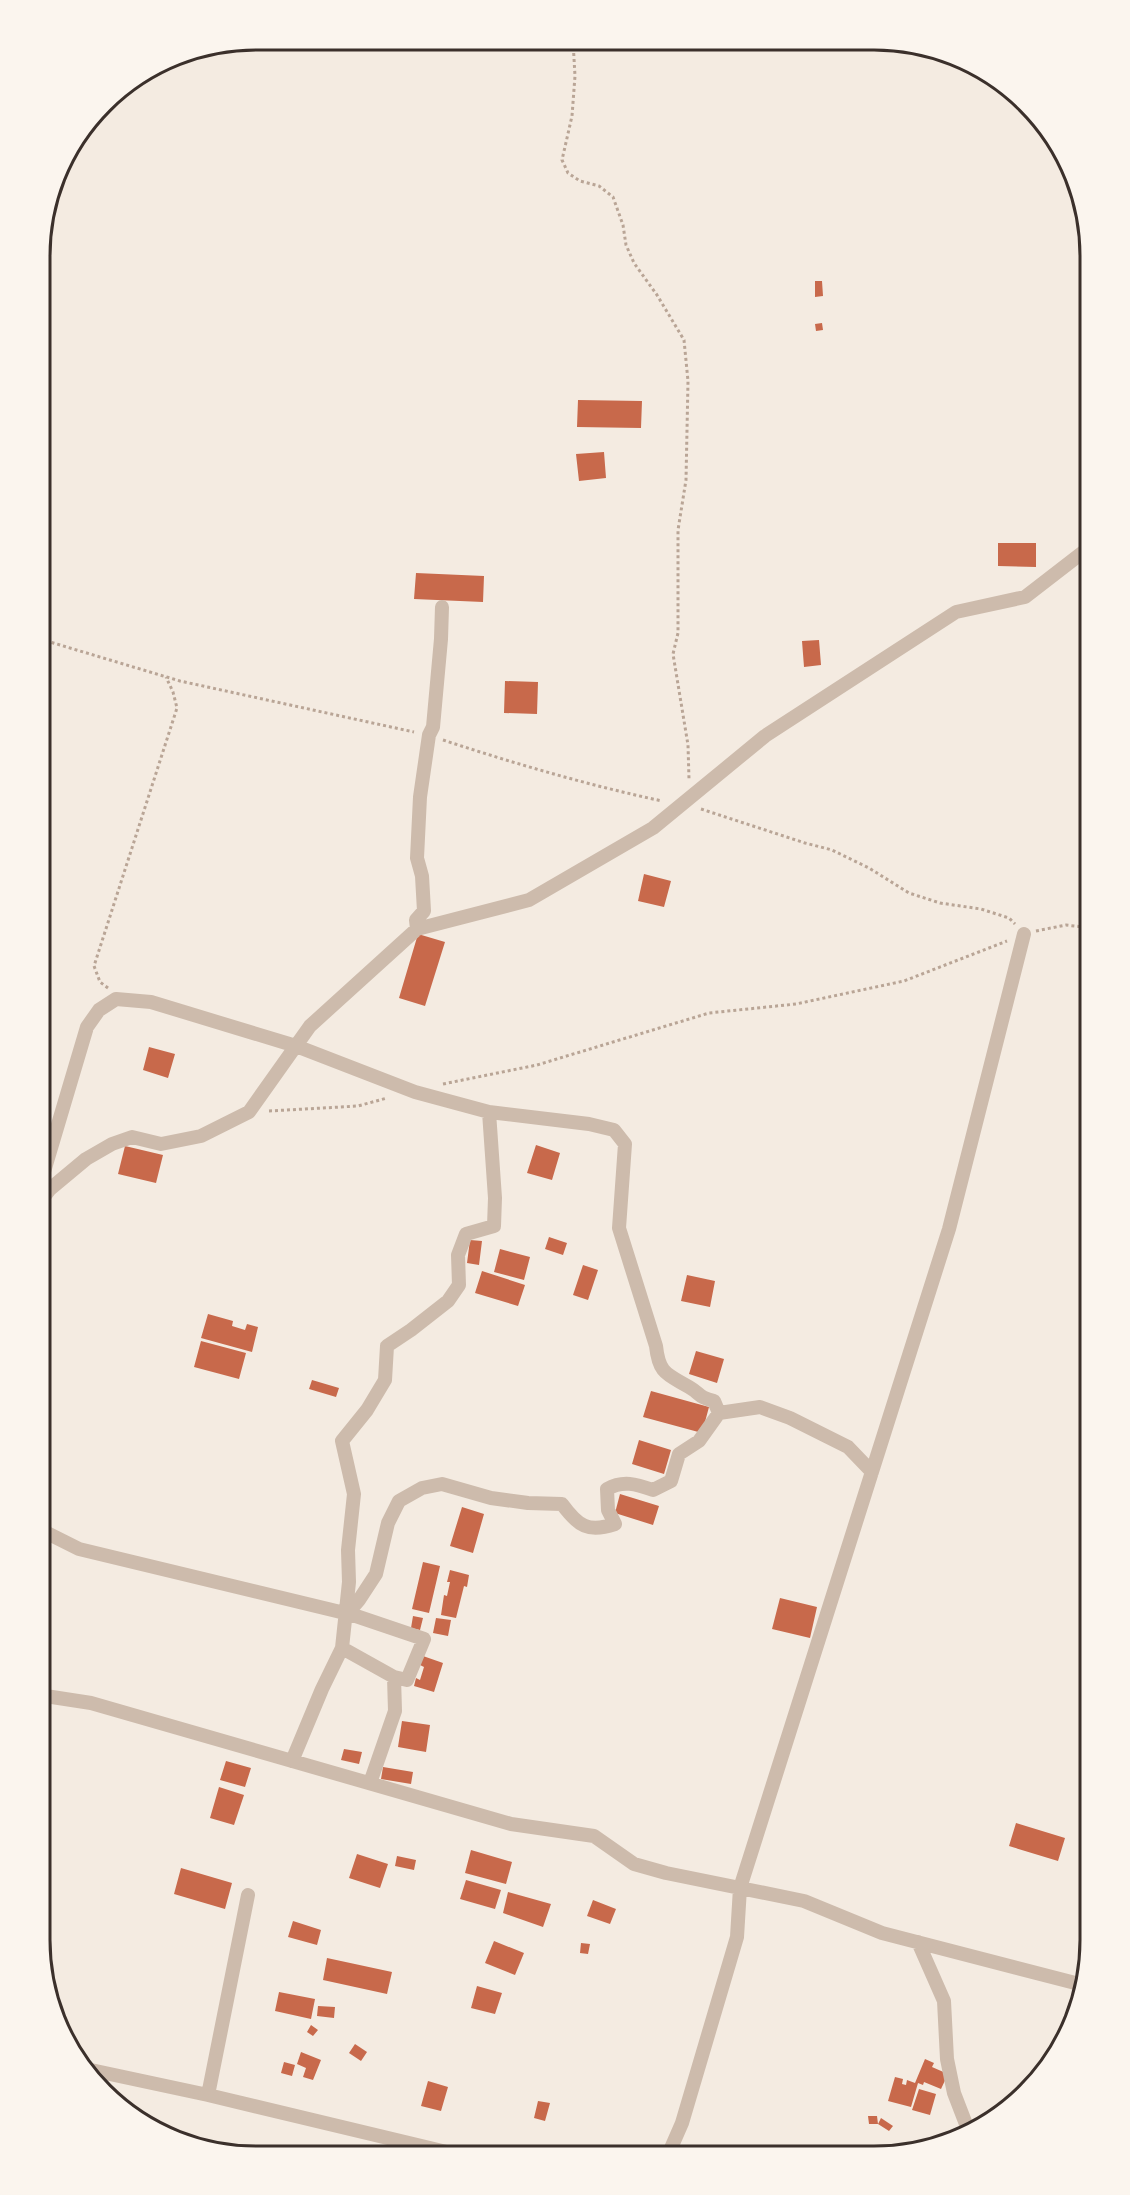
<svg xmlns="http://www.w3.org/2000/svg" width="1130" height="2195" font-family="'Nunito Sans',sans-serif">
	<rect width="100%" height="100%" fill="#f4ebe1"/>
	<path fill="#c8694b" d="M815 281H822L823 296 815 297Z
		M822 323 823 330 816 331 815 324Z
		M578 400 642 401 641 428 577 427Z
		M604 452 606 478 579 481 576 454Z
		M998 543H1036V567L998 566Z
		M41 568H49L48 583H40Z
		M416 573 484 576 483 602 414 599Z
		M819 640 821 665 804 667 802 641Z
		M505 681 538 682 537 714 504 713Z
		M644 874 671 881 664 907 638 901Z
		M418 934 445 942 425 1006 399 998Z
		M149 1047 175 1054 168 1078 143 1070Z
		M536 1145 560 1153 552 1180 527 1173Z
		M125 1146 163 1155 156 1183 118 1174Z
		M549 1237 567 1243 563 1255 545 1249Z
		M470 1240 482 1241 479 1265 467 1263Z
		M500 1249 530 1257 524 1280 494 1272Z
		M583 1265 598 1270 588 1300 573 1295Z
		M482 1271 525 1285 518 1306 475 1293Z
		M687 1275 715 1281 710 1307 681 1301Z
		M208 1314 233 1321 232 1326 245 1330 247 1324 258 1327 252 1352 201 1338Z
		M201 1341 246 1353 239 1379 194 1367Z
		M696 1351 724 1359 717 1383 689 1374Z
		M312 1380 339 1388 336 1397 309 1389Z
		M651 1391 709 1407 702 1433 643 1417Z
		M639 1440 671 1450 664 1474 632 1464Z
		M620 1494 659 1506 653 1525 615 1513Z
		M462 1507 484 1514 473 1553 450 1546Z
		M423 1562 440 1566 429 1613 412 1609Z
		M450 1570 469 1575 467 1587 464 1586 456 1618 441 1615 444 1595 447 1596 450 1582H447Z
		M780 1598 817 1607 810 1638 772 1629Z
		M413 1616 423 1618 420 1630 411 1628Z
		M436 1618 451 1620 448 1636 433 1633Z
		M423 1656 443 1663 434 1692 414 1686 416 1678 420 1680 424 1667 420 1665Z
		M402 1721 430 1725 426 1752 398 1747Z
		M344 1749 362 1752 359 1764 341 1760Z
		M226 1761 251 1768 245 1787 220 1780Z
		M383 1767 413 1772 411 1784 381 1779Z
		M219 1787 244 1795 234 1825 210 1818Z
		M1016 1823 1065 1838 1058 1861 1009 1846Z
		M471 1850 512 1862 506 1884 465 1873Z
		M357 1854 388 1864 380 1888 349 1878Z
		M397 1856 416 1860 414 1870 395 1866Z
		M181 1868 232 1883 225 1909 174 1894Z
		M466 1880 501 1890 495 1909 460 1899Z
		M508 1892 551 1904 543 1927 503 1913Z
		M593 1900 616 1909 610 1924 587 1916Z
		M293 1921 321 1930 317 1945 288 1937Z
		M494 1941 524 1953 515 1975 485 1963Z
		M581 1943 590 1944 588 1954 580 1953Z
		M327 1958 392 1972 387 1994 323 1980Z
		M477 1986 502 1993 495 2014 471 2008Z
		M279 1992 315 1999 311 2019 275 2011Z
		M318 2006 335 2007 334 2018 317 2016Z
		M311 2025 318 2030 313 2036 307 2032Z
		M355 2044 367 2052 361 2061 349 2053Z
		M301 2052 321 2060 313 2080 303 2077 306 2068 297 2064Z
		M925 2059 934 2063 932 2067 948 2074 941 2089 924 2082 923 2085 918 2083 911 2107 888 2101 895 2077 903 2079 902 2084 906 2085 907 2080 915 2083Z
		M284 2062 295 2065 292 2076 281 2073Z
		M428 2081 448 2087 441 2111 421 2106Z
		M919 2089 936 2094 930 2115 912 2110Z
		M538 2101 550 2103 545 2121 534 2118Z
		M868 2116H877L878 2124H869Z
		M881 2118 893 2126 889 2131 878 2124Z
		M571 2148 587 2151 586 2155H569Z"/>
	<g fill="none" stroke-linecap="round" stroke-linejoin="round">
		<path stroke="#b9a596" stroke-width="3" stroke-dasharray="3 3" stroke-linecap="butt" d="M573 41 575 76 572 116 562 160 568 173 580 181 599 186 613 197 623 225 626 245 634 263 657 295 684 340 688 381 686 480 678 530V633L673 654 688 745 689 779
			M40 639 180 681 414 732
			M443 740C516 764 588 785 662 801
			M701 809 805 843 832 850 869 868 909 893 940 903 981 909 1009 918 1015 924
			M1036 931 1066 925 1091 928
			M108 988 100 982 94 966 177 708 173 692 166 677
			M443 1084 537 1065 709 1013 796 1004 904 981 1007 941
			M269 1111 358 1106 387 1098"/>
		<path stroke="#cdbbac" stroke-width="14" d="M417 929 416 920 424 911 422 876 417 858 420 797 429 735 433 727 441 639 442 607
			M40 1185 87 1027 99 1010 116 999 151 1002 296 1046 415 1092 489 1112 589 1124 614 1130 625 1144 619 1228 656 1346C659 1374 667 1374 689 1387 701 1394 698 1397 714 1401L719 1413
			M40 1202 50 1189 86 1159 112 1144 132 1137 161 1144 201 1136 249 1112 310 1026 417 929 529 900 653 828 765 736 956 612 1025 597 1091 546
			M39 1529 79 1549 353 1615 424 1639 407 1680 394 1677 395 1711 370 1783
			M347 1614 359 1600 376 1574 388 1523 399 1501 422 1488 442 1484 491 1498 528 1503 562 1504C578 1526 588 1533 615 1524L608 1510 607 1489C623 1480 636 1484 653 1490L671 1481 679 1454 699 1441 719 1413 760 1407 790 1418 848 1447 872 1472
			M342 1648 394 1677
			M39 1695 91 1703 511 1824 594 1836 634 1864 666 1873 804 1901 882 1933 1083 1985
			M292 1761 322 1689 342 1648 349 1582 348 1550 354 1494 342 1441 367 1410 385 1380 387 1346 411 1330 448 1301 459 1285 458 1255 466 1234 494 1226 495 1198 489 1112
			M918 1942 944 2001 947 2059 954 2093 969 2132
			M91 2070 208 2095 459 2155
			M208 2095 248 1895
			M668 2155 682 2123 737 1937 740 1888 949 1229 1024 934"/>
	</g>
	<path d="M0 0H1130V2195H0ZM256 50H874A206 206 0 0 1 1080 256V1940A206 206 0 0 1 874 2146H256A206 206 0 0 1 50 1940V256A206 206 0 0 1 256 50Z" fill="#fbf5ee" fill-rule="evenodd"/>
	<path fill="none" stroke="#3b302b" stroke-width="3" d="M256 50H874A206 206 0 0 1 1080 256V1940A206 206 0 0 1 874 2146H256A206 206 0 0 1 50 1940V256A206 206 0 0 1 256 50Z"/>
</svg>
